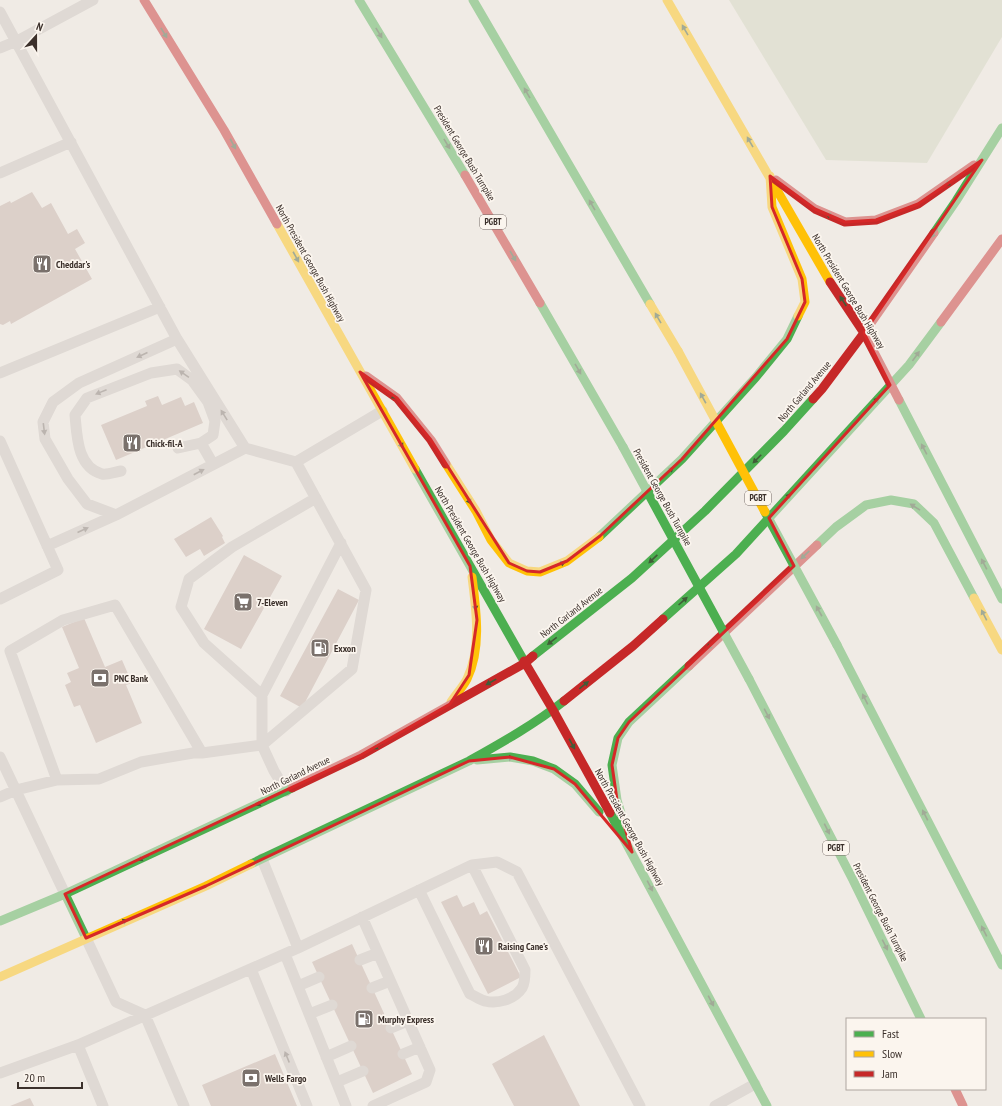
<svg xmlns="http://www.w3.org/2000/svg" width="1002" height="1106" font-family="'PT Sans Narrow',sans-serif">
	<rect width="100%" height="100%" fill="#f0ebe5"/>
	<path fill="#d1d6bf" d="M729 0H1002V37L927 163 826 160Z"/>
	<path fill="#c3afa7" d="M32 192 42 208 51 203 68 234 77 229 85 243 75 249 92 279 11 324 10 321 3 325 0 324V206L10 201 11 203Z
		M158 396 162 405 181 397 185 406 194 402 203 423 116 460 101 425 147 406 145 401Z
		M211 517 223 536 222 537 225 543 204 556 200 549 186 557 174 539Z
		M244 555 282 576 241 649 204 629Z
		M338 589 359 600 302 708 280 696Z
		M84 618 105 667 122 660 132 683 126 685 142 723 96 743 80 705 74 707 65 685 71 682 67 673 79 668 62 627Z
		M457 895 463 907 474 902 480 915 487 911 521 977 488 994 441 902Z
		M352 944 412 1074 373 1093 312 962Z
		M544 1035 580 1106H514L492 1064Z
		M275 1054 297 1106H211L202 1085Z
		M30 1098 34 1106H10Z"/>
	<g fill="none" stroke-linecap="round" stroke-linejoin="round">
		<path stroke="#c9c3be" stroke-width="11" d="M0 12 177 339 245 448 296 462
			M0 48 17 41 93 0
			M0 173 71 142
			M0 373 160 307
			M0 441 58 570 0 599
			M201 443 213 464
			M121 471C115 472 107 475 102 474 77 467 77 436 75 415L87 398 151 373 177 369 192 380 208 402 215 421 213 435 201 443 178 448
			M116 515 87 504 68 479 45 439 43 422 53 402 79 383 177 339
			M47 546 116 515 245 448
			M262 695 204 643 181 607 189 579 232 547 316 498
			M262 745 352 669 366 590 296 462 382 411
			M262 745V695L341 543
			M0 757 65 894
			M57 780 10 651 63 620 115 605 202 753
			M0 797 16 790 57 780 99 779 141 762 193 753H202L262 745 274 771 286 791
			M419 890 470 994C475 996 480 1000 485 1001 497 1004 514 1000 522 988 525 983 525 976 525 970L472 865
			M362 917 430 1070 426 1082 373 1106
			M86 938 116 1002 145 1015 184 1106
			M298 948 472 865 497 862 517 872 640 1106
			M285 954 346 1106
			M360 960 378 953
			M251 969 307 1106
			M298 986 319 977
			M372 988 390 981
			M309 1014 332 1005
			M391 1028 408 1021
			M78 1045 103 1106
			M403 1054 420 1047
			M326 1057 351 1046
			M0 1073 78 1045 298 948 262 859
			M337 1082 363 1071
			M715 1106 755 1084"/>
		<path stroke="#4caf50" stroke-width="9" d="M359 0 465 175
			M473 0 650 304
			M934 233 956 201 1002 128
			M540 303 623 447
			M899 400 1002 599
			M415 469 524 661
			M599 537 682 459 756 377 787 339 798 316
			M817 545 836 527 866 505 891 500 914 504 934 523 974 598
			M663 619 736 554 909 365 941 322
			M837 645 1002 965
			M533 656 632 578 705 511 784 431 813 399
			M749 679 853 880 921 1019
			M477 760 510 757 533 761 554 769 575 784 599 812
			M610 813 767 1106
			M623 820 617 800 612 765 618 738 629 722 689 666
			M251 864 469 761C501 743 535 724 564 701
			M65 894 86 938
			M0 921 65 894 292 788"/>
		<path stroke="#ffc107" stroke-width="9" d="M667 0 830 282
			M770 176 772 207 802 279 805 302 798 316
			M277 224 415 469
			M650 304 678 351
			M446 464 476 511 491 540 509 563 527 571 540 572 567 561 599 537
			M974 598 1002 650
			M451 702C456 694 463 687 467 679 482 648 476 609 472 577
			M0 977 206 886 251 864"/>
		<path stroke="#c62828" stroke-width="9" d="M144 0 224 130 277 224
			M465 175 540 303
			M776 180 815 209 845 222 876 220 918 204 974 165
			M830 282 864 333 899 400
			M941 322 1002 239
			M366 376 397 398 431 440 446 464
			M813 399 822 389 864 333 934 233
			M524 661 553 710 610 813
			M689 666 817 545
			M564 701 633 646 663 619
			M292 788 361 755 525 663 533 656
			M955 1089 963 1106"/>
		<path stroke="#4caf50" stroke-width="9" d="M623 447 749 679
			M765 512 837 645"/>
		<path stroke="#ffc107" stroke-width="9" d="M678 351 765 512"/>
	</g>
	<defs><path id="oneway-solid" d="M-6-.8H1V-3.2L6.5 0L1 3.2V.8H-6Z"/></defs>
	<g fill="#415c38">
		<use href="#oneway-solid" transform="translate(685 30) rotate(-120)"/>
		<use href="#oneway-solid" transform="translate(164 33) rotate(59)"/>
		<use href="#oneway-solid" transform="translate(379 33) rotate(58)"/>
		<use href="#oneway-solid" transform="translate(527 93) rotate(-120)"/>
		<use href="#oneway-solid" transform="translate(750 142) rotate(-120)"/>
		<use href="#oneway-solid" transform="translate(233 144) rotate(61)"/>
		<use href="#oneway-solid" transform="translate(447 144) rotate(59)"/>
		<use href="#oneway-solid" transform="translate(950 182) rotate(146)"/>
		<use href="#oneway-solid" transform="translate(592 205) rotate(-120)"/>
		<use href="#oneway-solid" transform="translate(831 216) rotate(-156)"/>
		<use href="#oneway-solid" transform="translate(934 233) rotate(125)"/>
		<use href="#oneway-solid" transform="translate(513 256) rotate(60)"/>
		<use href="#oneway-solid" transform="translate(296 257) rotate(61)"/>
		<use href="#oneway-solid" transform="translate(843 301) rotate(-123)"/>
		<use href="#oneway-solid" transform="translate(658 318) rotate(-120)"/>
		<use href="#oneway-solid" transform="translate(916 356) rotate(-54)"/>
		<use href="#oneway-solid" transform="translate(578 369) rotate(60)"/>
		<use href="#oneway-solid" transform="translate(392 395) rotate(36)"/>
		<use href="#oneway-solid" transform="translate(703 398) rotate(-119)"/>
		<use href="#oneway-solid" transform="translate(875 402) rotate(-47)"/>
		<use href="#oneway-solid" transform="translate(400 443) rotate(60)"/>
		<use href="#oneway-solid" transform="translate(924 449) rotate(-118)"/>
		<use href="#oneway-solid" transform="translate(757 459) rotate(135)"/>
		<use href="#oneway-solid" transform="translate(669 471) rotate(-43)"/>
		<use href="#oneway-solid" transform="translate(787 498) rotate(-48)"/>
		<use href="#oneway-solid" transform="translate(468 499) rotate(58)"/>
		<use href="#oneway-solid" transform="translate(915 507) rotate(-148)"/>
		<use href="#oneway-solid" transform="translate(805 555) rotate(137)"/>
		<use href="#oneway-solid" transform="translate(653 559) rotate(137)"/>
		<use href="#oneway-solid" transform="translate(560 564) rotate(-22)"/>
		<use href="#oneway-solid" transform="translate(984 564) rotate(-118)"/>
		<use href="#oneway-solid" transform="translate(683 601) rotate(-42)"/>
		<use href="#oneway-solid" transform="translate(475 605) rotate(83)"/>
		<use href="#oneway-solid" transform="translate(819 611) rotate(-119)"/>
		<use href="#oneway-solid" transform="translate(984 615) rotate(-117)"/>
		<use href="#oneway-solid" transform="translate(552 641) rotate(142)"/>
		<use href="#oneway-solid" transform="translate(711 645) rotate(137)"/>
		<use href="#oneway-solid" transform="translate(491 682) rotate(151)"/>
		<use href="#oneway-solid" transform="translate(584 685) rotate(-39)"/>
		<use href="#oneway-solid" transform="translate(865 699) rotate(-117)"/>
		<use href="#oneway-solid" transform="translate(767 714) rotate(62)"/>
		<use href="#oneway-solid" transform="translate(572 744) rotate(61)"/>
		<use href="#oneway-solid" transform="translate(378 746) rotate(150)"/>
		<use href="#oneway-solid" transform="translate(508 758)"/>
		<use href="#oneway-solid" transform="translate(261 803) rotate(155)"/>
		<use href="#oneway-solid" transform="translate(925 815) rotate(-117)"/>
		<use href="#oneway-solid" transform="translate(827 829) rotate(63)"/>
		<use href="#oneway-solid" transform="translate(143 858) rotate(155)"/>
		<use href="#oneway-solid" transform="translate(650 886) rotate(62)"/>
		<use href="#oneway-solid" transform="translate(122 922) rotate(-23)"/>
		<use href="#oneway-solid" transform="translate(984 931) rotate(-117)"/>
		<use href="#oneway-solid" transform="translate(885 945) rotate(63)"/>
		<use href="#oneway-solid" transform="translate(711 1001) rotate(62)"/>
	</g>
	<g fill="#7b726d">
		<use href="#oneway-solid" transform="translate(142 355) rotate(156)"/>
		<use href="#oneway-solid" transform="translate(184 374) rotate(-145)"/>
		<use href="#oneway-solid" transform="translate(101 392) rotate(158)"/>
		<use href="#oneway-solid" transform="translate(224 415) rotate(-122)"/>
		<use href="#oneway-solid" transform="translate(44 429) rotate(83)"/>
		<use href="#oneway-solid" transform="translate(199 472) rotate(-28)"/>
		<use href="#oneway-solid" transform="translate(83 530) rotate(-24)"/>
		<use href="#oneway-solid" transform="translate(287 1057) rotate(-112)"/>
	</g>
	<path d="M0 0H1002V1106H0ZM982 160 864 333 890 385 769 518 794 566 629 722 618 738 612 765 617 800 632 852 575 784 554 769 510 757 469 761 206 886 86 938 65 894 361 755 450 704 469 675 477 620 470 566 360 372 397 398 431 440 509 563 527 571 540 572 567 561 600 536 682 459 787 339 805 302 802 279 772 207 770 176 815 209 845 222 876 220 918 204Z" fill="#f0ebe5" fill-opacity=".55" fill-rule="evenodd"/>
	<path fill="none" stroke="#d62828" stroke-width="3" stroke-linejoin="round" d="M982 160 864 333 890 385 769 518 794 566 629 722 618 738 612 765 617 800 632 852 575 784 554 769 510 757 469 761 206 886 86 938 65 894 361 755 450 704 469 675 477 620 470 566 360 372 397 398 431 440 509 563 527 571 540 572 567 561 600 536 682 459 787 339 805 302 802 279 772 207 770 176 815 209 845 222 876 220 918 204Z"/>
	<defs>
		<symbol id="restaurant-square" viewBox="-11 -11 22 22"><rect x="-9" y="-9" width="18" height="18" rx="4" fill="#7a716c" stroke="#fbf5ee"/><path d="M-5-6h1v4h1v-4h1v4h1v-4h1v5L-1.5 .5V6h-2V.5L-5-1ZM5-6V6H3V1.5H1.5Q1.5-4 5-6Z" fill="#fff"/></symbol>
		<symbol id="supermarket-square" viewBox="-11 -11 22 22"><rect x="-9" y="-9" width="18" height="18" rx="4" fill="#7a716c" stroke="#fbf5ee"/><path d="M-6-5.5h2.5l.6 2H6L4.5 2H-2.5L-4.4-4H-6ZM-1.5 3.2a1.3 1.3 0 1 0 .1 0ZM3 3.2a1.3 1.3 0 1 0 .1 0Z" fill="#fff"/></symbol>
		<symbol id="fuel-square" viewBox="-11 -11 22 22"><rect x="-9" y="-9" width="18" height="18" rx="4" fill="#7a716c" stroke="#fbf5ee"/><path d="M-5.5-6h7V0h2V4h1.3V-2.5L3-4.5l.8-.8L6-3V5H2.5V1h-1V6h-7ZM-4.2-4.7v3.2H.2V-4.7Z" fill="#fff"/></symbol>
		<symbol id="bank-square" viewBox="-11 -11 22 22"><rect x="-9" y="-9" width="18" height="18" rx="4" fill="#7a716c" stroke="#fbf5ee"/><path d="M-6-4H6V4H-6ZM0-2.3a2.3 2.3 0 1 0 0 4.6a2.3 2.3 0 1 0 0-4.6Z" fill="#fff"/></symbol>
	</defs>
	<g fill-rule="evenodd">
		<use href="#restaurant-square" x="31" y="253" width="22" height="22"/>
		<use href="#restaurant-square" x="121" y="432" width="22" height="22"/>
		<use href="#supermarket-square" x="232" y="591" width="22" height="22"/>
		<use href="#fuel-square" x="309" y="637" width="22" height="22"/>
		<use href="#bank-square" x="89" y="667" width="22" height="22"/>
		<use href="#restaurant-square" x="473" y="935" width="22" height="22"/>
		<use href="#fuel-square" x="353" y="1008" width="22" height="22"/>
		<use href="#bank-square" x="240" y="1067" width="22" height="22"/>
	</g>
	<g text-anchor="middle" stroke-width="3.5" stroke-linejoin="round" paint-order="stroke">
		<g fill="#fbf5ee" stroke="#756b66" stroke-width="1">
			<rect x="480" y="215" width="26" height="14" rx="3"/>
			<rect x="745" y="491" width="26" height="14" rx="3"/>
			<rect x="823" y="841" width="26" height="14" rx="3"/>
		</g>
		<g font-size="9" font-weight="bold" fill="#3b302b">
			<text x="493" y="225">PGBT</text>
			<text x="758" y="501">PGBT</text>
			<text x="836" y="851">PGBT</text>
		</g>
		<g font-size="10" fill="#3b302b" stroke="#fbf5ee">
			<text transform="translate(465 153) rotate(59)" y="4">President George Bush Turnpike</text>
			<text transform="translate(311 263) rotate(61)" y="4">North President George Bush Highway</text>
			<text transform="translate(849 291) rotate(59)" y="4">North President George Bush Highway</text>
			<text transform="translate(804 391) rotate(-50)" y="4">North Garland Avenue</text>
			<text transform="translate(663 497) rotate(61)" y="4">President George Bush Turnpike</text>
			<text transform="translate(471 544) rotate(60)" y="4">North President George Bush Highway</text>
			<text transform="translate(571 612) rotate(-38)" y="4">North Garland Avenue</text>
			<text transform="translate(295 775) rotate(-26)" y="4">North Garland Avenue</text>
			<text transform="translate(630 827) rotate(61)" y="4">North President George Bush Highway</text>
			<text transform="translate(881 912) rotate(63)" y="4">President George Bush Turnpike</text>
		</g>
		<g font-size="10" font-weight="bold" fill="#3b302b" stroke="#fbf5ee" text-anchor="start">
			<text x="56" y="268">Cheddar's</text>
			<text x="146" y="447">Chick-fil-A</text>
			<text x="257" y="606">7-Eleven</text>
			<text x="334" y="652">Exxon</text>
			<text x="114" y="682">PNC Bank</text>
			<text x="498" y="950">Raising Cane's</text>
			<text x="378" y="1023">Murphy Express</text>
			<text x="265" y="1082">Wells Fargo</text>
		</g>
	</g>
	<rect x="846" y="1018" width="140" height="72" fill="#fbf5ee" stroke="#aea6a0"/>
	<rect x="854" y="1031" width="20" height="6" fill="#4caf50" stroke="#aea6a0"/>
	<text x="882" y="1038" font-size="12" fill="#3b302b">Fast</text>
	<rect x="854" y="1051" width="20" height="6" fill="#ffc107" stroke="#aea6a0"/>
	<text x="882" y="1058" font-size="12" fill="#3b302b">Slow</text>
	<rect x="854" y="1071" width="20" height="6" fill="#c62828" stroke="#aea6a0"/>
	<text x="882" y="1078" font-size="12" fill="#3b302b">Jam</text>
	<g transform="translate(36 36) rotate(21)" stroke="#fbf5ee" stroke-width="3" paint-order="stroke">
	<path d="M0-3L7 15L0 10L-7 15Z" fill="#3b302b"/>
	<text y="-6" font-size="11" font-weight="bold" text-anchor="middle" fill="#3b302b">N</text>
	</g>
	<path d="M18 1082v6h64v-6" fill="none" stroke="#3b302b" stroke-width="2"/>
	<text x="24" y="1082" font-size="12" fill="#3b302b" stroke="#fbf5ee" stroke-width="3" paint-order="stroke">20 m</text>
</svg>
